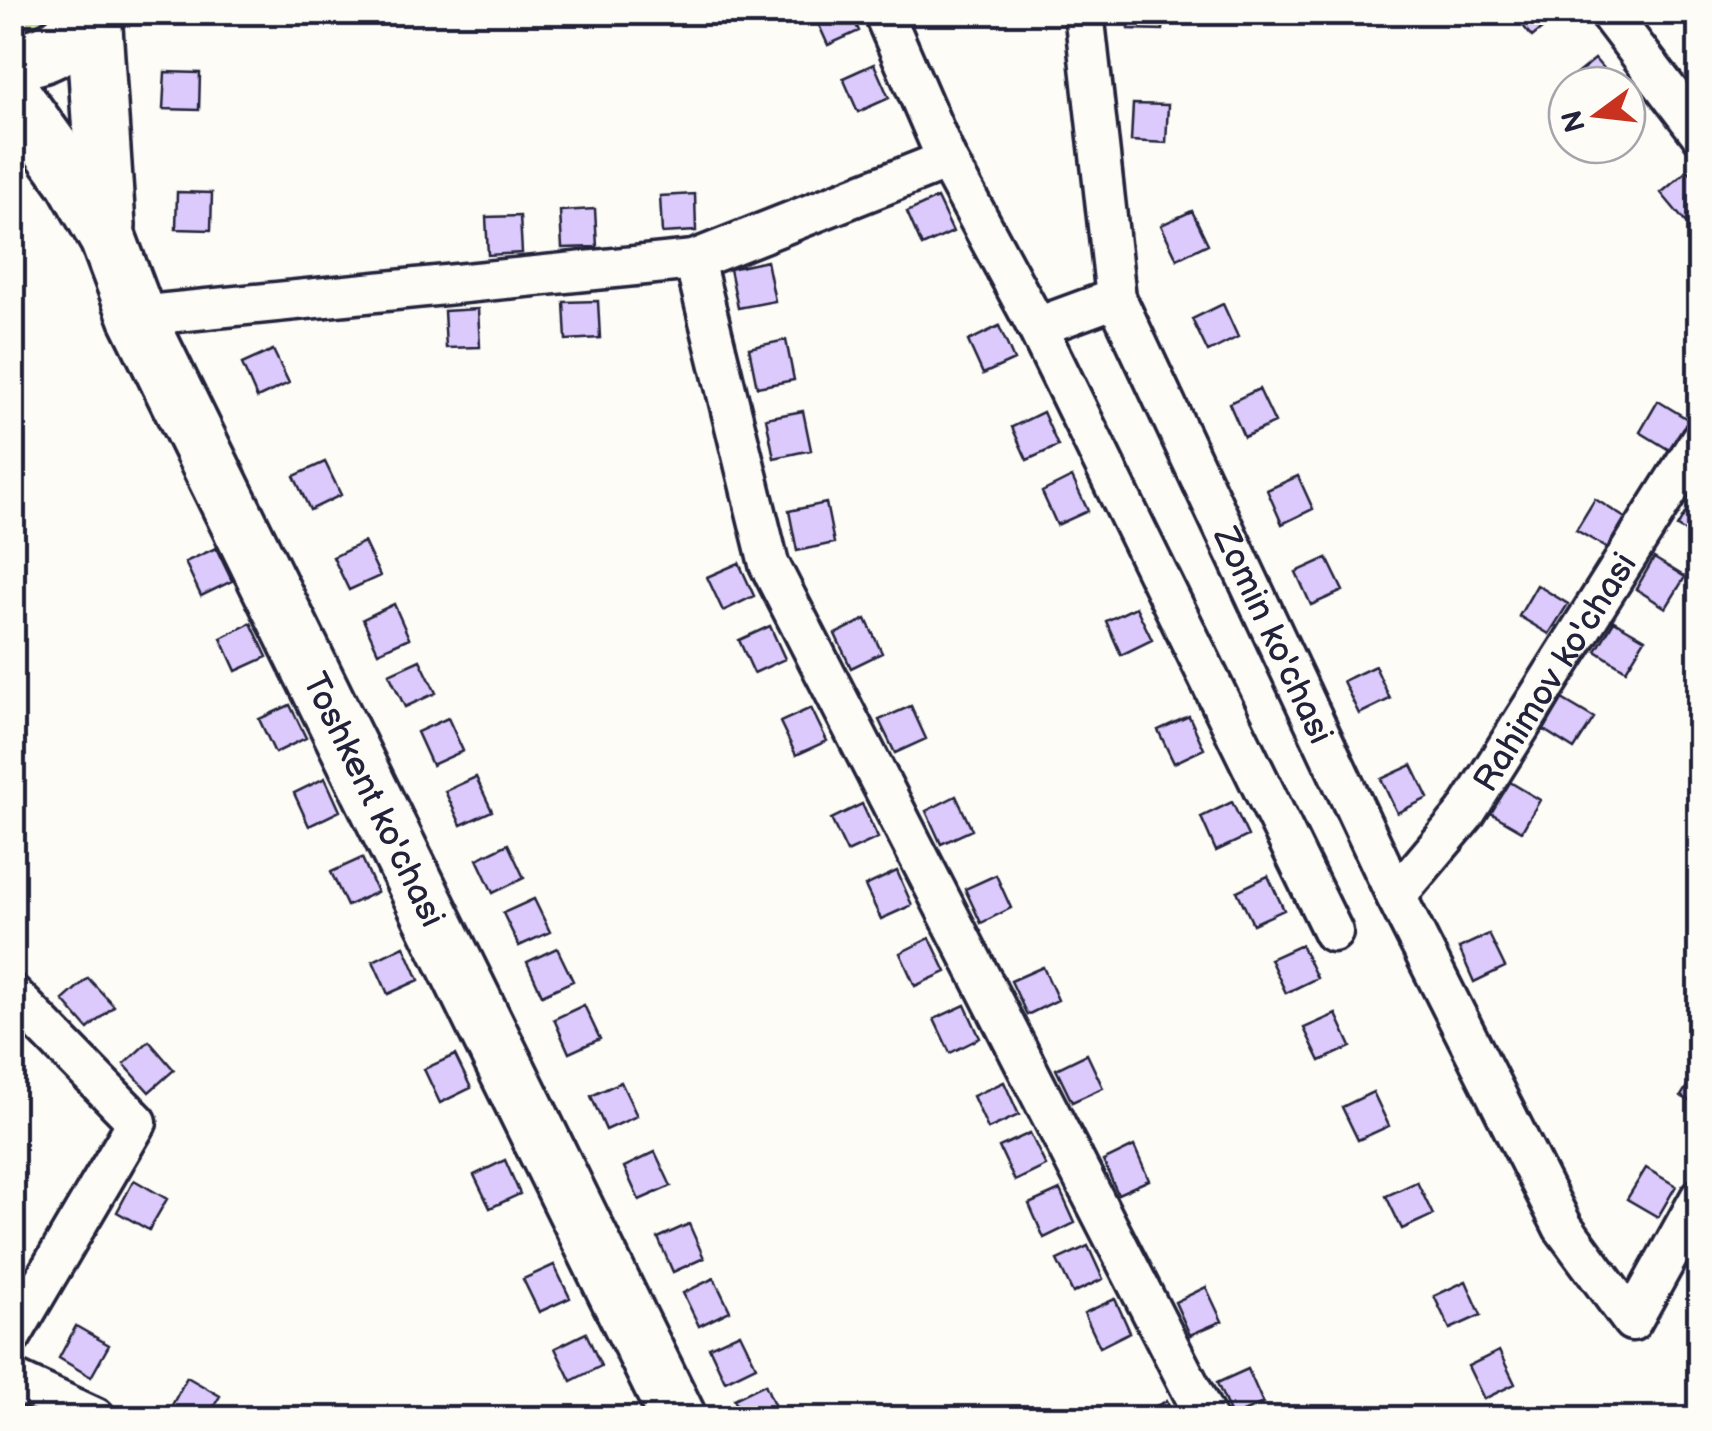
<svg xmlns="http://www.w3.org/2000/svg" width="1712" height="1431" font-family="'Balsamiq Sans',sans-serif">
	<rect width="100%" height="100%" fill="#fdfcf7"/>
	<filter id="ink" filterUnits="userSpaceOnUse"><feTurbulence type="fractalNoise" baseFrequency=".01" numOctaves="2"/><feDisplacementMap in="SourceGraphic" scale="20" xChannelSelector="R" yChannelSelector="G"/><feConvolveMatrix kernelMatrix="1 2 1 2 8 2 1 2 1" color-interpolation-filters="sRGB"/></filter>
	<g filter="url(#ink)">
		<path fill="#c6e198" stroke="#74826a" stroke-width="2.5" d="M13 13H58C42 25 33 30 13 28Z"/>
		<path fill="#dbcafb" stroke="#22223b" stroke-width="2.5" d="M813 12H850L859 31 828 45Z
			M1128 12H1164L1163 30 1128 29Z
			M1512 12H1557L1559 15 1532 37Z
			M1595 59 1617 85H1571L1568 81Z
			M874 64 889 98 858 112 843 78Z
			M165 72 200 73 199 110 163 109Z
			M1133 104 1168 105 1166 143 1131 141Z
			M1688 170 1700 184V212L1686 223 1661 193Z
			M177 192 212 193 211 230 176 229Z
			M695 194 696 231 662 233 660 196Z
			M937 198 953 232 922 246 907 212Z
			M595 209 597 247 562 248 560 211Z
			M1192 211 1208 244 1177 259 1161 225Z
			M520 216 522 253 488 255 486 217Z
			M767 261 775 301 738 308 730 269Z
			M598 301 600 338 566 340 564 302Z
			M1223 304 1238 337 1208 352 1192 319Z
			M478 309 480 347 446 348 444 311Z
			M999 326 1014 360 983 374 968 341Z
			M786 340 794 380 757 387 749 348Z
			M273 350 289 383 257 398 242 364Z
			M1259 389 1275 423 1244 437 1229 403Z
			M1658 401 1689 420 1671 451 1640 432Z
			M803 411 811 450 774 458 766 418Z
			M1043 412 1058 446 1027 460 1012 427Z
			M325 462 341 495 310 510 294 476Z
			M1298 476 1313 509 1282 524 1267 490Z
			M1072 477 1088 511 1057 525 1042 492Z
			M1695 496 1700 498V540L1677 527Z
			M1595 499 1625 518 1607 548 1576 530Z
			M826 503 834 543 797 551 789 511Z
			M364 542 380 576 349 590 333 557Z
			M216 548 232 581 201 596 185 562Z
			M1327 558 1343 591 1311 605 1296 572Z
			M1654 558 1685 577 1666 608 1636 589Z
			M739 563 754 596 723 611 707 577Z
			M1537 585 1568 604 1549 634 1519 616Z
			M394 604 409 638 378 652 363 619Z
			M1136 607 1152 640 1121 655 1106 621Z
			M866 619 882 653 851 668 835 634Z
			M1614 621 1645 639 1626 670 1596 651Z
			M251 623 267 657 236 671 221 638Z
			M770 626 785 659 754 673 739 640Z
			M420 660 436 693 405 707 389 674Z
			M1375 666 1390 699 1359 714 1343 681Z
			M1562 699 1594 718 1574 749 1544 730Z
			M290 705 306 738 275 753 259 719Z
			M911 706 926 739 895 753 879 720Z
			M811 708 827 741 796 755 780 722Z
			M1189 716 1204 749 1174 763 1158 730Z
			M448 718 463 751 432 765 417 732Z
			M1412 765 1428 798 1397 813 1381 779Z
			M476 777 492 811 461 825 445 791Z
			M325 778 340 811 309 826 294 793Z
			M1510 782 1540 800 1522 831 1491 813Z
			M956 796 972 830 941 844 926 811Z
			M1232 802 1248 836 1216 851 1201 817Z
			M862 804 878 838 847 852 831 819Z
			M508 844 524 878 493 893 477 859Z
			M362 858 377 892 347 906 331 872Z
			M897 871 912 905 881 919 865 886Z
			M996 875 1011 908 981 923 965 889Z
			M1268 876 1284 910 1253 924 1237 891Z
			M534 899 550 932 519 946 503 913Z
			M1489 934 1505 967 1474 982 1459 948Z
			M930 938 946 972 915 986 900 953Z
			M1301 945 1317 978 1286 993 1270 959Z
			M404 946 419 980 388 994 373 961Z
			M557 948 573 981 542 995 527 962Z
			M1043 967 1058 1000 1027 1015 1011 981Z
			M88 978 114 1006 88 1029 63 1000Z
			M584 1005 600 1039 569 1053 554 1019Z
			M965 1005 980 1038 950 1053 934 1019Z
			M1336 1014 1351 1047 1320 1061 1304 1028Z
			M12 1025 23 1037 12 1047Z
			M149 1041 174 1070 149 1092 124 1064Z
			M1087 1054 1103 1088 1072 1102 1056 1069Z
			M455 1055 471 1088 440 1103 424 1069Z
			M1700 1065V1107L1681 1096Z
			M621 1082 637 1116 606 1130 591 1096Z
			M1004 1082 1019 1115 988 1129 973 1096Z
			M1373 1092 1389 1126 1358 1140 1342 1107Z
			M1030 1133 1046 1166 1015 1181 999 1147Z
			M1134 1146 1149 1180 1118 1194 1103 1161Z
			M655 1152 671 1186 639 1200 624 1167Z
			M505 1160 520 1194 490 1208 474 1175Z
			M1646 1168 1676 1186 1658 1217 1627 1199Z
			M134 1180 167 1199 149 1230 117 1212Z
			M1417 1182 1433 1215 1402 1229 1386 1196Z
			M1060 1190 1075 1223 1044 1238 1029 1204Z
			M689 1224 704 1258 673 1272 658 1238Z
			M1088 1246 1103 1279 1073 1293 1057 1260Z
			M554 1265 570 1298 539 1312 523 1279Z
			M714 1278 730 1311 699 1326 683 1293Z
			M1466 1281 1481 1315 1450 1329 1434 1296Z
			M1206 1287 1222 1321 1190 1335 1175 1302Z
			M1115 1299 1130 1332 1100 1347 1084 1313Z
			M76 1326 109 1345 91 1377 59 1358Z
			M586 1333 601 1366 571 1381 555 1348Z
			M740 1333 756 1366 725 1381 709 1347Z
			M1499 1351 1515 1384 1484 1399 1468 1366Z
			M1248 1369 1263 1403 1232 1417 1217 1383Z
			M187 1377 220 1396 207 1418H187L170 1409Z
			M765 1384 780 1418H743L734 1399Z
			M1167 1401 1175 1418H1138L1136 1415Z"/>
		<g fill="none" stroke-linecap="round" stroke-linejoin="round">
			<defs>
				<g id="street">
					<path d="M883 12 947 160 1037 327 1116 298"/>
					<path id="s1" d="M1084 12 1116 298 1396 896 1563 1227 1632 1321 1700 1198"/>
					<path d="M1608 12 1700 133"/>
					<path d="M694 260 769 564 1206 1418"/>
					<path d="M137 316 694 260 947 160"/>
					<path d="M1037 327 1333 932"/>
					<path id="s2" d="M1396 896 1465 814 1700 440"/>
					<path d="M12 994 137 1122 12 1335"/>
					<path d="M12 1379 96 1418"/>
				</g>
				<g id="primary">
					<path d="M93 12 107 226"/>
					<path d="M12 60C45 59 73 44 86 12"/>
					<path id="s3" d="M12 94 74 180 108 239 137 316 678 1418"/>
				</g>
			</defs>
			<use href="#street" stroke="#22223b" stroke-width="45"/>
			<use href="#primary" stroke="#22223b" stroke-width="62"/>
			<use href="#street" stroke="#fdfcf7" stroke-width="38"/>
			<use href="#primary" stroke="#fdfcf7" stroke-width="55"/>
		</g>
	</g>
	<g text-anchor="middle" stroke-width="10" stroke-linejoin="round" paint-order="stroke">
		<g font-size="35" fill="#22223b" stroke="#fdfcf7">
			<text dy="12" stroke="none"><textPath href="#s1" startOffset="660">Zomin ko'chasi</textPath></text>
			<text dy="12" stroke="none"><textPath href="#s2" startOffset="275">Rahimov ko'chasi</textPath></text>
			<text dy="12" stroke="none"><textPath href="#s3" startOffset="795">Toshkent ko'chasi</textPath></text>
		</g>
	</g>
	<rect width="1712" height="1431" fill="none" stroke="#fdfcf7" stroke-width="50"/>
	<rect x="25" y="25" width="1662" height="1381" fill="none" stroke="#22223b" stroke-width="4" filter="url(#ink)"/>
	<g transform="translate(1597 115) rotate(255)"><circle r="48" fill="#fdfcf7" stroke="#a5a5ac" stroke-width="2.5"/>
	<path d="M0-8L18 38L0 25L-18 38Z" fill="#c8321e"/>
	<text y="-15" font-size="28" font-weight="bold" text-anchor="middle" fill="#22223b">N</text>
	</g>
</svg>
